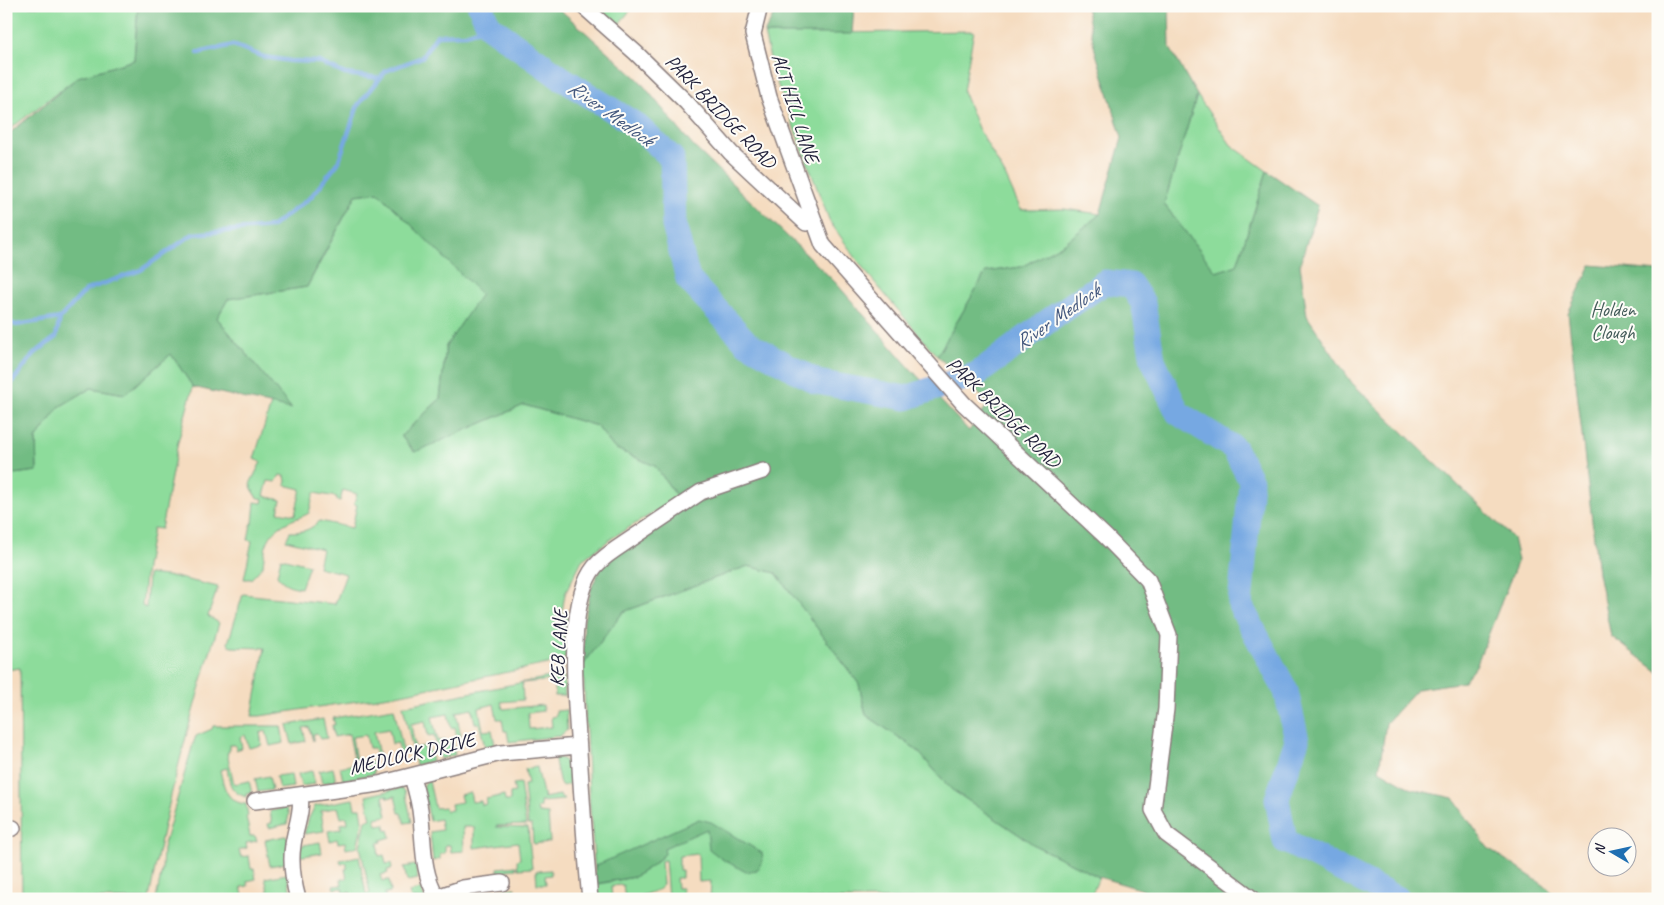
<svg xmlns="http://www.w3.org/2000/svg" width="1664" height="905" font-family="Caveat,sans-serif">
	<rect width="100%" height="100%" fill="#fdfcf7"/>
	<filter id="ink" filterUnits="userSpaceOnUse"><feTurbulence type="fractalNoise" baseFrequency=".02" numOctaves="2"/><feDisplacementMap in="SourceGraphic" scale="10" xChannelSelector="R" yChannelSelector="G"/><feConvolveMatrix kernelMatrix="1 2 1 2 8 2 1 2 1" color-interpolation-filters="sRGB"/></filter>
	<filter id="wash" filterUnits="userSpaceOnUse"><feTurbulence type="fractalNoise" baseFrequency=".0096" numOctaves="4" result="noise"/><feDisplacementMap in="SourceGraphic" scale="20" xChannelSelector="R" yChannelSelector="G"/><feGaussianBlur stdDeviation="1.12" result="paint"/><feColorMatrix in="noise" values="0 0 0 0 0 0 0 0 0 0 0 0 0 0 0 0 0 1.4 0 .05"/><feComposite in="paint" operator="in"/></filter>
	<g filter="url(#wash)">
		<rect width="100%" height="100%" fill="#f5dcc0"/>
		<path fill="#8ddc9b" stroke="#587f6b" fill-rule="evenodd" d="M6 6H138L134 60 78 77 6 132Z
			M595 6H634L617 26Z
			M974 31 963 91 978 128 1005 175 1021 210 1064 209 1100 214 1065 243 1021 267 986 272 937 356 866 272 830 222 775 78 764 34Z
			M1197 95 1231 145 1267 171 1237 265 1216 272 1164 204Z
			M378 192 482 294 446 346 440 399 401 436 414 452 524 405 597 426 614 448 655 466 678 498 615 536 582 560 565 594 562 612 569 620V653L562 661 396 695 260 716H252L265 648 231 647 228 643 243 594 335 604 346 574 318 567 322 549 286 540 290 532C305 532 309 530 320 521L352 528 357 505 354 504 357 494 343 490 340 501 337 500V497L314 493 309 513C303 517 296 518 290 521 268 532 265 543 263 566L251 579H244L252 541 248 540 251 524 253 523 255 502 262 503 263 499 256 497 250 484 261 462 254 459 271 404 291 408 217 318 228 299 307 287 356 195ZM280 475 285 476 286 481 285 485 301 489 295 515 278 512 281 500 264 496 268 481 276 482Z
			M171 354 193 387 178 442 161 529 153 528 146 567 142 606 146 608 148 574 175 577 218 587 208 616 219 623C191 713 166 806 149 899H22L20 668 6 670V475L37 471 36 439 59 407 91 388 125 394Z
			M281 558 309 565 301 588C290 586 284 585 277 575Z
			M748 566 776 573 859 684 866 715 916 749 951 789 1036 846 1099 877 1090 899H710L711 881 699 882 698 854 679 856V870H682V878H676L677 888H682L683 899H668L665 860 661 861 663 884 660 889 632 899H625L623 885 611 886 612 899H597L589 795 583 665 623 612ZM665 854 651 866 634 877 599 884Z
			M560 675 564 677 565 696H555L553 680 522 683 523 700 501 702 503 709 543 705V711L528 713 529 729 552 727 551 717 556 716V711L566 710 567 730 560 736 509 742 507 731H504L502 719H497L494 704 479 708 483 731 492 730 495 745 485 747 479 723H475L472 709 456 712 461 736 457 737 455 727 451 728 448 714 432 717 438 741 446 740 447 743 452 742 455 755 440 759 434 735 428 736 425 721 411 724 415 748 424 746 425 750 429 749 432 761 416 765 403 706Z
			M394 708 404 755H400L398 743 392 744 389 729 374 732 379 756 376 757 374 748H369L366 735 352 737 356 761 365 760 366 763 372 761 374 774 343 780 340 767 355 764 349 734 334 737 332 725H335L333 718Z
			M323 719 327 738 320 739 317 733 313 734V741L309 727 303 728 306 741 292 744 287 725Z
			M213 726H281L284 743 270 746 266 731 260 733 262 745 249 748 245 735 240 737 242 748 236 750 235 745H229V752L227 753 234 784 249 781 252 793 246 794V797C229 791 230 784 227 768L220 770C224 787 226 802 246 804L248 816H246L250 836H255L257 841 246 843 247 848 239 850 241 857 249 856 251 869H254L256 879 247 881 248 886 241 887 244 899H156L162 870 163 848 193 744 196 736 212 729Z
			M554 757C571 759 571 770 571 784L563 786 560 784Z
			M537 767 544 798 560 795 561 798H564V800L540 802 541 807 537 808 538 813 548 814 550 842 533 844 532 825H528L524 785 528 784 525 769Z
			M333 768 336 781 322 783 319 771Z
			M312 771 315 784 301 786 298 774Z
			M291 774 293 787 279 789 276 776Z
			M269 776 272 790 258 792 255 779Z
			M429 781 435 808 445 807 446 811 452 810 451 804 462 802 460 795 470 792 472 802 481 801 482 805 487 804 486 799 504 795 505 801H510V793L515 792 513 784 520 783 526 825 496 826V827L528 828 532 868 518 869 517 860 520 859 518 842 474 848V827H463L464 851 451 852 450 845H445V853L440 854V859L433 861 430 832 442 830 440 819 430 821 423 787 425 783Z
			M401 788 405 791 412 822 405 823 401 813H399L395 796 388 798 387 795 383 796 387 816 375 818 377 825 385 824 386 831 389 830 391 837 381 840 382 842 378 843 379 850H378L379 856 384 855 386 864 391 863 392 869 387 870 388 873 380 875 382 881 389 880 391 892 385 893V899H350L352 898 350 892 344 893 343 888 334 889 333 886 342 885 341 879 347 878 345 869H347V863L341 864 340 860 359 856 366 894 370 893 360 846 366 820 371 819 366 796Z
			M353 799 355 808H361L363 821 357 847 346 849 345 842 338 843 337 839 330 841 328 831 341 829V824L348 823 347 817 341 818 338 807 321 811 324 831 304 834 309 818 315 806Z
			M286 808 289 814 287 824 269 828 268 824 272 823 270 811Z
			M285 836 288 837 286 863 270 866 265 840Z
			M320 842 322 853 297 857 299 846Z
			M415 865 418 879 407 881 404 867Z
			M516 866V869L507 870 505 878 499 877 498 868Z
			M551 870V875L545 876 546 884H537L536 871Z
			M287 874 292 899H270L265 878Z
			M515 888 516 899 495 898 494 890Z
			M421 889 425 899H411L409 892Z"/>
		<path fill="#72bc83" stroke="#4a6f5f" d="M138 6H556L639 80 692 145 835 282 909 367 969 431 989 403 937 356 986 272 1021 267 1065 243 1100 214 1122 138 1095 50 1086 6H1169L1170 48 1197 95 1164 204 1216 272 1237 265 1267 171 1318 206 1300 264 1307 316 1352 383 1513 538 1518 560 1476 666 1463 682 1417 689 1386 723 1379 770 1412 789 1453 798 1488 848 1545 886 1560 899H1156L1143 890 1099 877 1036 846 951 789 916 749 866 715 859 684 776 573 748 566 623 612 583 665 584 620 591 589 600 569 678 498 655 466 614 448 597 426 524 405 415 452 401 436 440 399 446 346 481 294 378 192 356 195 324 254 307 287 228 299 217 318 292 409 193 387 171 354 125 394 91 388 59 407 36 439 37 471 6 475V136L78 77 134 60Z
			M778 6H854L852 34H764Z
			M1591 265 1658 271V672L1611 636 1598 573 1568 313Z
			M699 819 711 822 762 853 763 860 757 870 746 872 722 859 709 849 707 829 664 848 665 854 651 866 634 877 596 884 595 866Z"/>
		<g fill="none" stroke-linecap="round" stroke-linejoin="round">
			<path stroke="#76a8e2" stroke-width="4.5" d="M198 53 233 45 264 57 291 61 319 62 345 74 380 78
				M6 321 16 325 60 318 86 290 141 270 193 234 271 227 311 197 338 163 358 105 386 71 422 57 437 35 466 34 489 26
				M6 390 34 354 56 337 60 318"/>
			<path stroke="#76a8e2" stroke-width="25" d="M480 6 489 26 560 77 636 125 672 158 674 225 688 279 747 343 817 382 906 398 977 374 1051 319 1105 282 1131 285 1143 303 1153 360 1178 413 1234 448 1251 481 1240 605 1286 691 1297 740 1277 799 1285 841 1398 899"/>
		</g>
	</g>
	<g filter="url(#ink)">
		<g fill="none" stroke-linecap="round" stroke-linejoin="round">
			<defs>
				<path id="minor" d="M583 6 636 53 687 103 731 153 806 223 814 221
					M760 6 753 34 769 97 823 245 964 404 1106 537 1148 580 1169 635 1166 709 1153 810 1166 834 1253 899
					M412 777C416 790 420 804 421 818 424 847 422 872 437 897L463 888 502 883
					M255 801 379 784 501 753 578 746
					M6 828H13
					M298 899C293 881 290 864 293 845 295 828 303 812 300 795
					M590 899C585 850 582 800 579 751 576 704 566 612 591 572 597 562 607 555 616 549L701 492 763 471"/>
			</defs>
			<use href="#minor" stroke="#8c7f7e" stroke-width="18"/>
			<use href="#minor" stroke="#fff" stroke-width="15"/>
		</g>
	</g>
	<g text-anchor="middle" stroke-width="4" stroke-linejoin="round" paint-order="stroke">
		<g font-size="20" fill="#22223b" stroke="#fdfcf7">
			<text transform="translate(796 108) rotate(72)" y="7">ALT HILL LANE</text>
			<text transform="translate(721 111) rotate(46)" y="7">PARK BRIDGE ROAD</text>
			<text transform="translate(1004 412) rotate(44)" y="7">PARK BRIDGE ROAD</text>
			<text transform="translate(558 648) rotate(-87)" y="7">KEB LANE</text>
			<text transform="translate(412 753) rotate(-13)" y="7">MEDLOCK DRIVE</text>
		</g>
		<g font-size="20" fill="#425a58" stroke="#fdfcf7">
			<text x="1613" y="316">Holden<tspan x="1613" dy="23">Clough</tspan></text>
		</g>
		<g font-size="21" font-style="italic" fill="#44587e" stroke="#fdfcf7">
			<text transform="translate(611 113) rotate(35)" y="7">River Medlock</text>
			<text transform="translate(1057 317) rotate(-35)" y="7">River Medlock</text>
		</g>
	</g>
	<rect width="1664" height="905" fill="none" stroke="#fdfcf7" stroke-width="25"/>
	<g transform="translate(1612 852) rotate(279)"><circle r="24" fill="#fdfcf7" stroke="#a5a5ac"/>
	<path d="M0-4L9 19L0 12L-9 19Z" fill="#1f6fb2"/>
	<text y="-8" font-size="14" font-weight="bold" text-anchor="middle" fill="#22223b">N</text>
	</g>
</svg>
